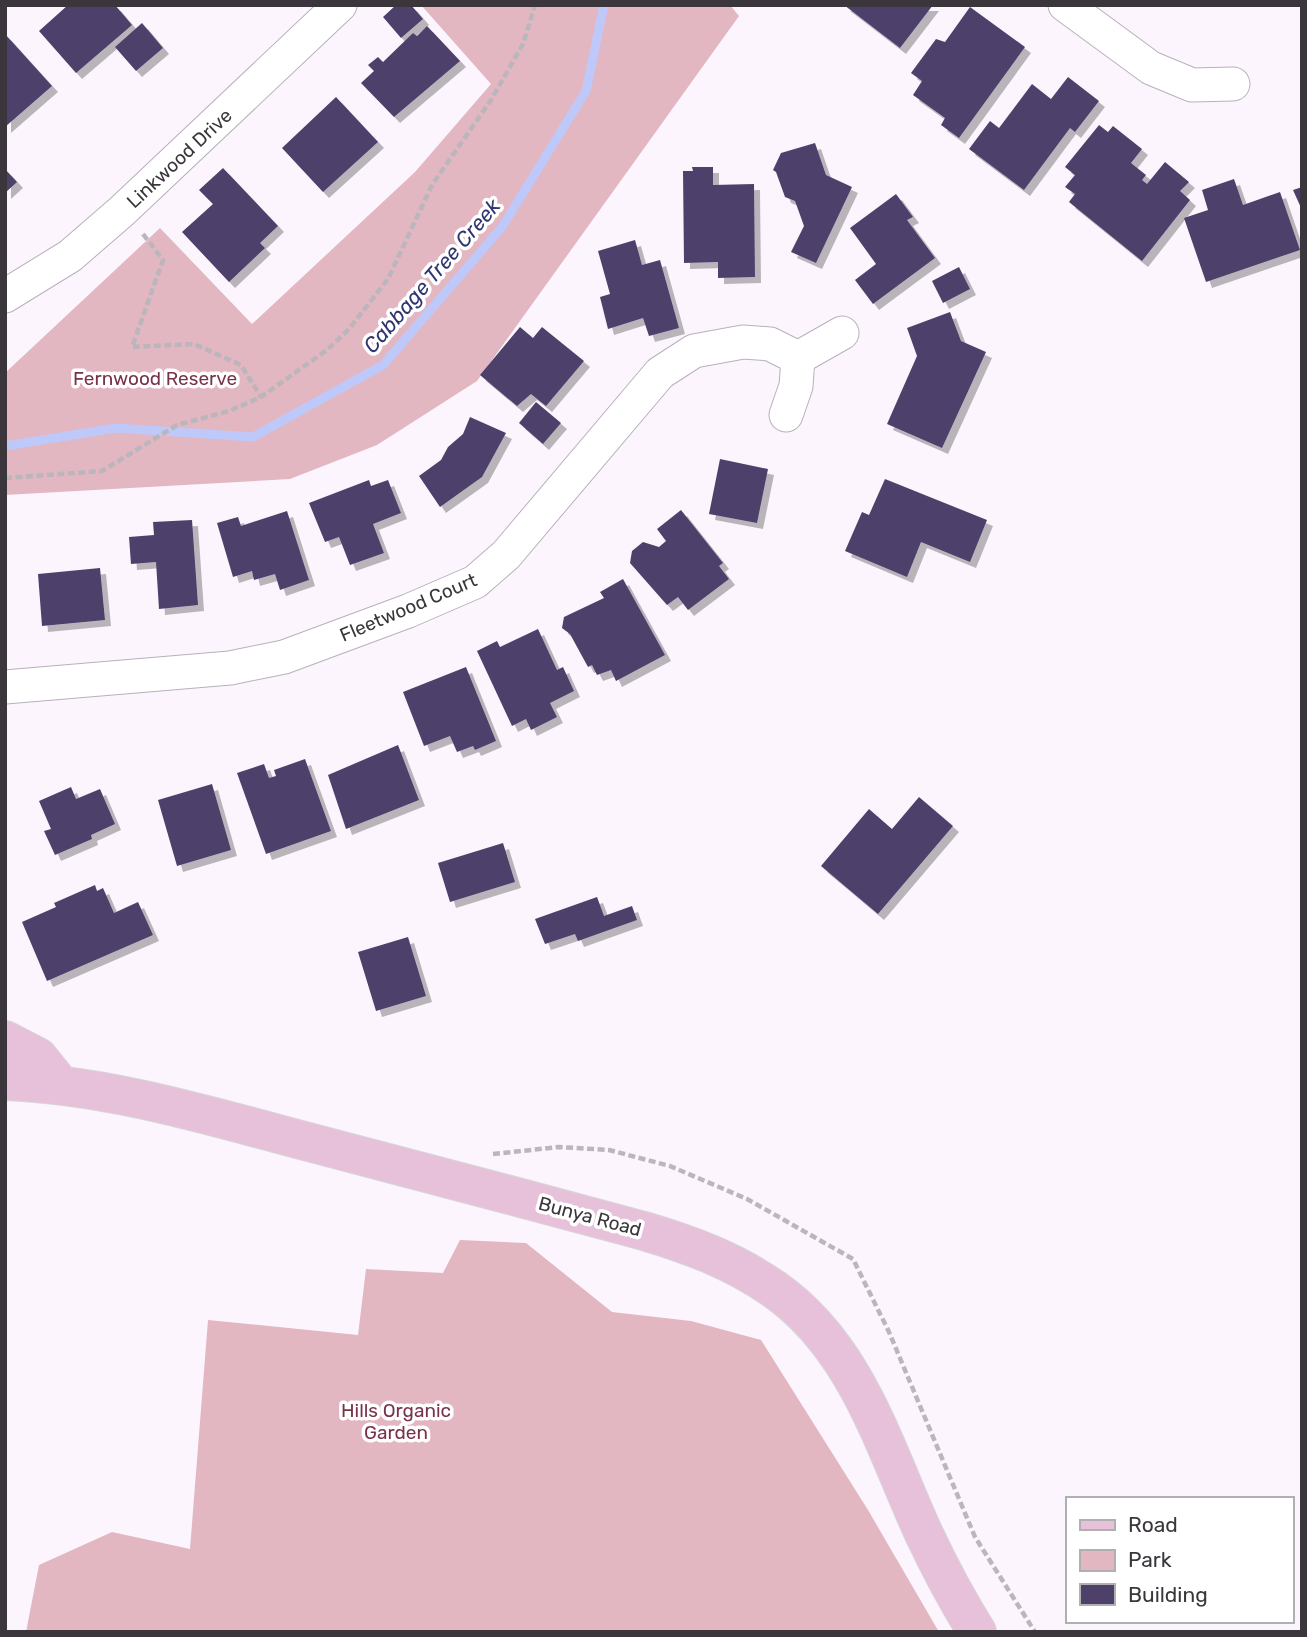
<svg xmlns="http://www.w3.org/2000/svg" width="1307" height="1637" font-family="Rubik,sans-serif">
	<defs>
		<filter id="shadow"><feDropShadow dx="6" dy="6" stdDeviation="0" flood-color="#0004"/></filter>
	</defs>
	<rect width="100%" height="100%" fill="#fcf5fe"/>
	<path fill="#e2b7c1" d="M421 5H730L739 16 477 381 377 445 290 479 5 495V373L160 228 252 324 415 172 491 84Z
		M460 1240 526 1243 612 1312 691 1321 761 1340 868 1510 939 1632H26L39 1565 112 1532 190 1549 208 1320 358 1335 366 1269 443 1273Z"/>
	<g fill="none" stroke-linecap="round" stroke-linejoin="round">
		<path stroke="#bec9f9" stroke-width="9" d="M5 446 116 428 253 437 383 365 502 227 586 91 604 5"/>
	</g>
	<path fill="#4d416a" filter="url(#shadow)" d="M68 5H115L132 25 76 73 39 31Z
		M396 5H411L423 19 401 38 383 17Z
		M844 5H933L900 48Z
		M970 7 1025 47 959 138 941 125 945 118 913 95 922 81 911 73 936 39 945 42Z
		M142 23 163 48 136 71 115 47Z
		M427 26 460 61 394 117 361 83 374 71 368 65 378 57 383 62 413 33 417 36Z
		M5 34 52 86 5 127Z
		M1068 77 1099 101 1075 132 1070 128 1024 190 969 149 990 121 999 128 1032 84 1051 99Z
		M336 97 378 142 323 192 282 148Z
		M1099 125 1108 132 1113 126 1142 149 1131 163 1146 175 1142 180 1147 184 1165 162 1189 182 1180 191 1190 200 1142 261 1069 202 1075 194 1065 187 1075 175 1065 167Z
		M815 143 826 175 852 187 816 263 791 252 804 226 795 201 785 197 776 172 773 170 781 153Z
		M692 167H713V185L754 184 755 277 718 278V262L684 263 683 171H693Z
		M223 168 278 226 260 243 265 248 229 282 182 232 213 204 199 190Z
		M5 169 17 182 5 193Z
		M1234 179 1243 205 1280 192 1300 250 1206 282 1184 218 1208 210 1202 190Z
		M1302 187V210L1293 190Z
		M896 194 913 217 907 220 935 258 873 304 855 280 876 264 850 228Z
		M635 240 642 265 660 260 679 328 649 336 643 318 608 329 600 297 610 294 598 251Z
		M959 267 970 289 943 303 932 281Z
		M950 312 961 341 986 352 942 448 887 424 917 356 907 328Z
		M520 327 533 338 542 327 584 361 546 406 531 394 517 406 480 375Z
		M536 402 561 423 543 444 519 423Z
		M470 417 506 433 482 477 440 507 419 476 441 460 448 447 463 434Z
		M720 459 768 469 757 523 709 514Z
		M885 479 987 520 970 562 921 542 907 577 845 551 862 512 869 515Z
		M369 480 371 486 388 480 401 513 373 524 384 553 350 565 339 537 325 542 309 503Z
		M681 510 723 563 719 566 729 579 688 610 678 597 667 605 630 563 632 551 643 542 659 547 666 541 657 529Z
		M287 511 309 580 280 590 275 574 254 580 252 571 233 577 217 523 238 517 241 526Z
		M192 520 198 605 159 609 156 562 131 564 129 537 154 535 153 522Z
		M100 568 105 620 42 626 38 574Z
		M623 579 665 655 616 681 611 670 597 675 592 665 588 667 570 634 562 628 564 617 604 598 600 592Z
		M538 629 557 670 563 667 574 691 550 703 557 717 531 730 526 719 512 726 477 651 497 641 500 647Z
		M466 667 496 741 475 750 473 746 457 752 450 736 424 746 403 692Z
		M398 745 419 800 346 829 328 775Z
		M305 759 331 831 266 854 237 773 264 764 269 778 276 776 274 770Z
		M212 784 231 850 177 866 158 800Z
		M71 787 76 799 100 789 115 824 91 835 92 839 55 855 44 831 51 829 39 801Z
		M919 797 953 826 878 914 821 866 869 809 892 829Z
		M503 843 515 882 450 902 438 863Z
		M95 885 97 891 103 888 114 913 138 902 153 935 47 981 22 922 56 907 54 903Z
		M597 897 604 916 632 906 637 920 578 941 575 934 545 944 535 919Z
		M408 937 426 996 376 1011 358 952Z"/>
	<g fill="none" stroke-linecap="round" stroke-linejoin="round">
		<defs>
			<path id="minor" d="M1065 5 1151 68 1192 85 1233 84
				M5 296 70 256 122 211 340 5
				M786 415 796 386 798 358 842 333
				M5 687 230 668 284 657 408 611 475 582 506 555 660 373 694 351 743 342 770 344 798 358"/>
			<path id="major" d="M5 1040 38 1057 59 1083
				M5 1081C107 1085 203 1114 301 1140 415 1170 530 1200 644 1231 691 1245 734 1261 774 1289 857 1347 884 1447 924 1534 940 1568 957 1600 977 1632"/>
		</defs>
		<use href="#minor" stroke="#b8b0bb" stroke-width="35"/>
		<use href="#major" stroke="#d8d7d8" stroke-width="40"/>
		<path stroke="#bbb5bc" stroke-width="4.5" stroke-dasharray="7 3.5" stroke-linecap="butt" d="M143 234 163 260 132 347 194 344 241 365 261 397
			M5 478 102 471 177 425 229 411 261 397 327 350 349 329 388 279 432 185 491 100 523 44 535 5
			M493 1154 559 1147 609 1150 670 1166 747 1199 853 1259 889 1332 975 1537 1035 1632"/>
		<use href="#minor" stroke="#fff" stroke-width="33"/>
		<use href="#major" stroke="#e6c1d9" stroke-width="38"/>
	</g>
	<g text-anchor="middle" stroke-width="7" stroke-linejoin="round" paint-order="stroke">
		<g font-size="19" fill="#3a363b" stroke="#fff">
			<text transform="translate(179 158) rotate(-43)" y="7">Linkwood Drive</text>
			<text transform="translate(408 607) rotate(-23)" y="7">Fleetwood Court</text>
			<text transform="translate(590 1216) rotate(15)" y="7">Bunya Road</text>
		</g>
		<g font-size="19" fill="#78334a" stroke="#fff">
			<text x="155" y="385">Fernwood Reserve</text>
			<text x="396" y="1417">Hills Organic<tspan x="396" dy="22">Garden</tspan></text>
		</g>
		<g font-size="21" font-style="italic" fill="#2f366f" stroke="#fff">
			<text transform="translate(432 276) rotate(-49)" y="7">Cabbage Tree Creek</text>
		</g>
	</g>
	<rect width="1307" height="1637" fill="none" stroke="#3a363b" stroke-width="14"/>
	<rect x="1066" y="1497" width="228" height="126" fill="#ffffff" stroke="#b0afb1" stroke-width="2"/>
	<rect x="1080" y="1520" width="35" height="10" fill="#e6c1d9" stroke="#b0afb1" stroke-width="2"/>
	<text x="1128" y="1532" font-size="21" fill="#3a363b">Road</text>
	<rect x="1080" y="1550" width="35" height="21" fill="#e2b7c1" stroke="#b0afb1" stroke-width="2"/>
	<text x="1128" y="1567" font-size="21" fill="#3a363b">Park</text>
	<rect x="1080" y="1584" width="35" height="21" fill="#4d416a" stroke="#b0afb1" stroke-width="2"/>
	<text x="1128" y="1602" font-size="21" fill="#3a363b">Building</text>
</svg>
